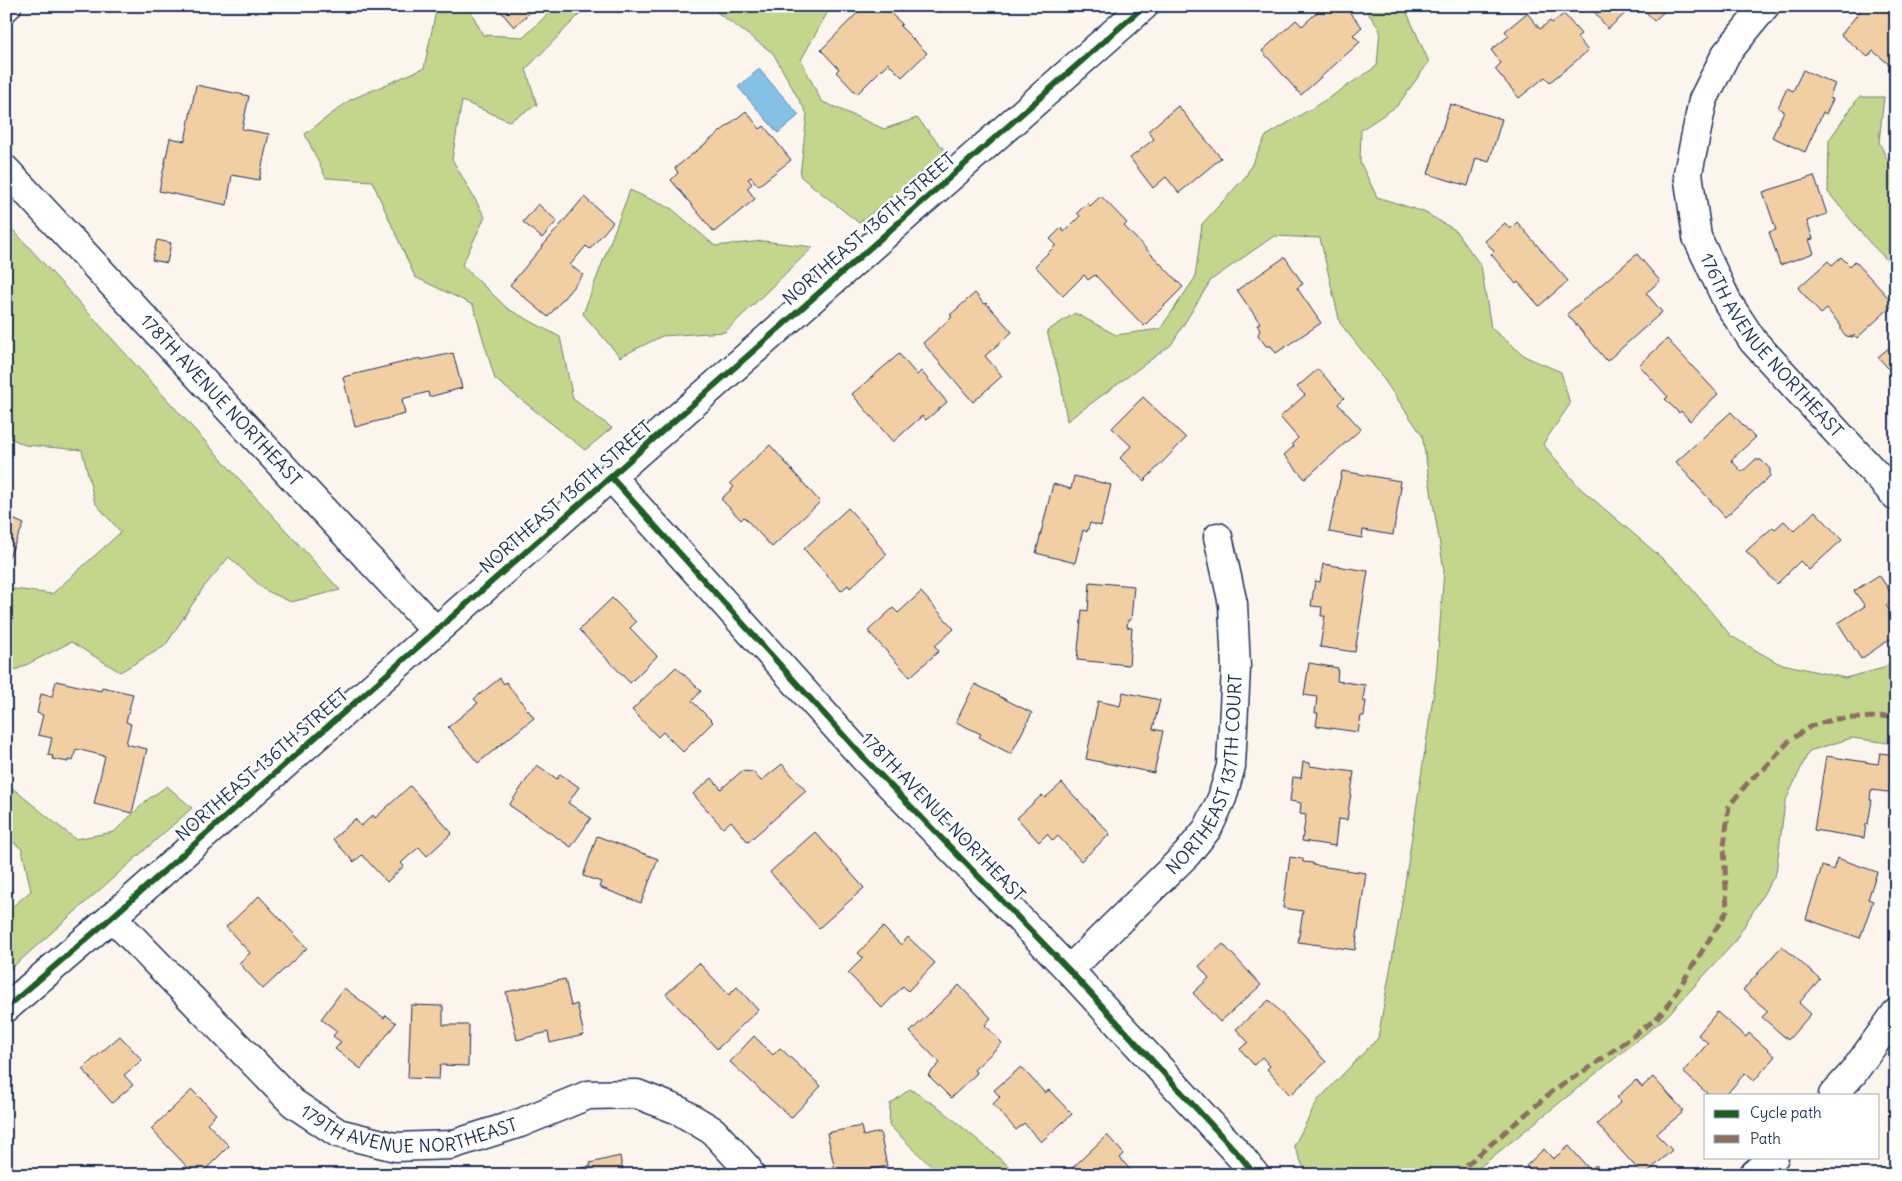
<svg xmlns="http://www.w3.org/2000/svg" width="1902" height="1181" font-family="Delius,sans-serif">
	<rect width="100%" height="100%" fill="#fcf5ed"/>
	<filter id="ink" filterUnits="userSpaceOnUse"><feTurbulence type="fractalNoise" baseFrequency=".02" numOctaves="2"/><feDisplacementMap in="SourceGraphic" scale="10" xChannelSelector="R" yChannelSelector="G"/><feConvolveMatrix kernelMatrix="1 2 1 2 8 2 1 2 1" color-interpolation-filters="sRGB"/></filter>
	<g filter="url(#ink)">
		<path fill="#c4d68b" stroke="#708274" d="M435 6H468L483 35 524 37 556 6H590L580 14 526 69 537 105 509 121 462 101 452 159 485 217 462 265 508 309 560 337 573 399 612 428 585 450 495 379 473 305 415 277 372 181 326 178 305 134 350 100 424 68 436 11Z
			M713 6H831L801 60 821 101 884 129 917 118 946 152 859 223 800 176 807 114 773 53 714 10Z
			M1363 6H1404L1429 62 1397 106 1361 130 1360 162 1377 197 1424 212 1455 230 1481 266 1491 328 1526 357 1561 372 1570 404 1543 444 1580 488 1677 571 1731 636 1778 663 1845 678 1884 668 1896 658V744L1852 738 1809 751 1785 802 1776 873 1734 943 1666 1017 1470 1175H1307L1294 1146 1318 1100 1378 1038 1402 903 1436 677 1444 570 1422 435 1378 371 1340 323 1320 238 1274 236 1211 280 1171 345 1067 421 1061 383 1047 331 1075 313 1116 335 1160 329 1195 278 1202 224 1246 176 1266 136 1332 96 1377 66 1380 30Z
			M1859 97H1884L1879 142 1896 178V269L1870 243 1828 192 1829 140Z
			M630 190 672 209 715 246 763 241 813 247 725 332 662 336 620 357 583 314Z
			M6 222 340 590 291 602 265 590 229 557 203 588 165 646 120 672 71 642 18 669 6 671V596L14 589 52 594 121 532 95 503 82 450 25 445 6 436Z
			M6 783 75 839 114 832 147 800 167 786 192 808 6 973V912L31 891 22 849 6 837Z
			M910 1089 941 1109 1019 1175H940L889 1125 890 1104Z"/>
		<path fill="#85c0e5" stroke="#5b86af" d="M759 69 799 115 778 133 738 87Z"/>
		<path fill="#f2cfa3" stroke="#1b2f5e" d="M496 6H537L514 27Z
			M864 6H880L884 10 886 9 902 24 900 26 927 53 902 77 888 63 857 94 836 72 839 69 821 50Z
			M1324 6H1344L1362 27 1353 35 1360 42 1301 95 1262 51 1296 20 1302 26Z
			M1590 6H1640L1633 13 1630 9 1608 29Z
			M1641 6H1670L1654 21Z
			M1864 6H1896V70L1873 51 1868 57 1841 35Z
			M1527 13 1540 29 1550 21 1552 23 1564 14 1581 34 1577 37 1588 51 1550 82 1545 77 1519 98 1495 69 1501 63 1491 50 1509 36 1505 31Z
			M1803 70 1835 84 1829 98 1833 99 1826 114 1823 112 1805 152 1772 137 1784 111 1778 108 1787 88 1793 91Z
			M196 85 249 96 242 129 269 134 259 180 232 175 227 205 159 191 170 138 185 141Z
			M1450 104 1502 119 1489 162 1476 158 1468 186 1428 174Z
			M1178 106 1221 158 1179 193 1166 177 1153 188 1130 158 1154 139 1148 131Z
			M746 111 760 129 764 126 791 160 758 186 751 177 748 179 752 184 747 188 755 199 714 232 671 180 678 173 675 168Z
			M1814 176 1827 214 1807 221 1813 239 1809 240 1814 253 1780 265 1769 232 1776 230 1763 192Z
			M1101 196 1127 223 1124 226 1183 287 1144 326 1095 275 1088 280 1084 275 1063 296 1035 266 1056 245 1050 239 1061 228 1064 232 1080 216 1077 213 1087 203 1090 206Z
			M584 197 613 222 590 249 586 246 570 265 583 275 548 317 510 285Z
			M538 204 557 221 542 238 523 222Z
			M1517 222 1568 281 1539 306 1518 282 1516 284 1491 254 1494 251 1485 241 1505 223 1510 229Z
			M157 240 171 243 167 263 152 260Z
			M1637 254 1660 281 1646 293 1662 312 1607 361 1567 314Z
			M1285 257 1303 284 1297 288 1321 323 1276 353 1271 346H1266L1258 335 1260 330 1257 325 1260 323 1237 290Z
			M1841 257 1850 266 1855 261 1894 304 1857 338 1854 335 1853 337 1846 336 1841 330V326L1827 309 1821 314 1798 288 1828 261 1832 265Z
			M975 293 984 304 986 303 1012 332 985 356 1002 376 973 402 923 343 952 317 950 315Z
			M1667 339 1718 394 1690 421 1681 411 1679 413 1665 399 1668 397 1639 365Z
			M1890 347 1892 350 1896 347V377L1878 357Z
			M453 353 462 388 429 397 428 392 402 399 405 414 355 427 343 377 421 358V360Z
			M899 354 917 375 921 371 947 402 926 420 922 416 893 442 852 394Z
			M1318 369 1344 398 1338 404 1361 429 1305 479 1284 455 1294 446 1292 444 1298 438 1280 417 1305 395 1297 387Z
			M1143 397 1186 438 1144 481 1120 458 1131 446 1112 428Z
			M1731 412 1755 438 1731 460 1742 472 1755 460H1761L1770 469V476L1725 517 1676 462Z
			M770 445 820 502 772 547 744 517 741 520 721 499 734 487 730 483Z
			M1342 471 1400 481 1399 487H1401L1393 535 1363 530 1362 538 1329 532Z
			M1074 476 1111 485 1101 526 1090 523 1087 532 1083 530 1075 563 1036 553 1053 484 1071 489Z
			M848 508 877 540 876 542 887 554 850 588 848 585 841 591 804 549Z
			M6 510 9 511 6 516 24 524 6 563Z
			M1815 511 1842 540 1809 570 1800 561 1777 584 1746 551 1773 527 1775 529 1784 521 1794 531Z
			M1323 564 1368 571 1355 652 1320 647 1325 616H1321L1322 607 1311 606 1315 581 1320 582Z
			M1879 575 1895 599 1886 605 1896 620V642L1894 643 1890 639 1861 659 1838 623 1865 606 1854 591Z
			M1090 582 1134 586 1131 620H1128L1127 627 1132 628 1129 665 1077 660 1082 610 1088 611Z
			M921 592 954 629 935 646 939 651 910 677 868 631 893 608 898 613Z
			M612 598 636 622 630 628 657 656 630 683 579 630Z
			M1309 663 1338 668 1337 681 1365 685 1363 701H1366L1364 716H1361L1358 732 1316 726 1318 713H1315L1317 697 1304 695Z
			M676 667 701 691 692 701 713 722 683 752 663 732 658 737 632 710Z
			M500 678 504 684 506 682 534 718 478 763 448 727 478 703 474 699Z
			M56 681 101 691 102 687 133 694 126 722 131 724 126 744 147 749 132 813 94 804 105 756 76 749 73 761 68 760V762L52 759 53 756 48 755 52 738 38 735 43 715 37 713 41 694 52 697Z
			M975 684 1032 713 1011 754 979 737 981 734 956 722Z
			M1123 692 1160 700 1153 729 1163 731 1154 773 1086 759 1098 701 1120 706Z
			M1880 753 1896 755V793L1871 790 1870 800H1872L1868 824H1866L1864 838 1814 830 1826 756 1878 764Z
			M1303 762 1310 763V766L1354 772 1347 820 1338 819 1335 846 1302 841 1306 815 1300 814 1301 803 1290 801 1293 777 1301 778Z
			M782 764 806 791 748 842 731 821 723 828 693 794 712 778 721 789 742 771 753 772 761 781Z
			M537 765 557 779 560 774 579 787 568 803 591 818 571 847 509 805Z
			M1062 783 1110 834 1081 861 1058 836 1053 841 1047 834 1039 842 1017 818 1042 795 1045 798Z
			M410 786 452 833 427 856 419 847 401 863 404 866 387 882 362 855 354 862 333 839 355 819 361 826 373 815 375 818Z
			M815 832 864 888 819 928 770 872Z
			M597 836 658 859 641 903 599 887 601 882 583 876Z
			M1290 857 1303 859V862L1313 863V865L1366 873 1355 950 1298 942 1303 911 1283 908Z
			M1837 858 1877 872 1868 899 1873 901 1860 938 1806 919 1822 866 1833 870Z
			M259 896 307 948 263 989 239 963 250 953 226 927Z
			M883 927 901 945 908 937 935 963 908 991 903 986 882 1008 848 973 863 958 858 953Z
			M1223 944 1261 985 1220 1022 1193 993 1209 978 1199 966Z
			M1782 946 1820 979 1799 1003 1811 1014 1788 1040 1762 1017 1768 1011 1743 990Z
			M699 963 729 995 737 987 758 1010 717 1049 666 994Z
			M565 979 571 1006 577 1004 584 1035 550 1043 548 1032 517 1040 506 992Z
			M959 985 991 1018 985 1025 1002 1043 974 1070 977 1073 951 1098 928 1075 940 1063 910 1032Z
			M344 988 384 1018 386 1015 396 1023 361 1069 335 1049 341 1042 333 1036 337 1031 321 1019Z
			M1269 1000 1326 1062 1290 1095 1267 1069 1270 1066 1262 1057 1254 1065 1240 1049 1248 1042 1236 1029Z
			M411 1005 443 1006V1025H469L468 1066 440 1065 439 1079 408 1078Z
			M1717 1012 1746 1037 1749 1033 1775 1056 1754 1081 1745 1073 1726 1095H1709L1683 1072 1708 1043 1698 1035Z
			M120 1036 142 1060 124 1075 133 1085 112 1103 82 1069Z
			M754 1036 773 1055 780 1048 821 1086 791 1118 730 1062Z
			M1021 1067 1045 1093 1049 1090 1072 1114 1041 1142 1024 1123 1016 1130 993 1104 1000 1097 994 1090Z
			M1653 1077 1683 1110 1681 1111 1682 1113 1656 1134 1672 1150 1645 1175H1643L1597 1124 1621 1102 1617 1097 1636 1080 1642 1087Z
			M192 1090 216 1114 207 1123 229 1146 200 1175H195L151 1129Z
			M861 1126 863 1136 880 1132 887 1166 862 1171V1175H836L827 1133Z
			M1107 1135 1124 1154 1120 1158 1135 1175H1065Z
			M1569 1146 1590 1170 1596 1165 1605 1175H1534L1526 1166 1544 1149 1553 1159Z
			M620 1156 623 1173 628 1172V1175H551L591 1166 590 1163Z"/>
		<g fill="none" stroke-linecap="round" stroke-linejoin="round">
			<defs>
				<g id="minor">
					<path id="s1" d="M1765 6 1726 54 1703 100 1688 173 1697 237 1728 303 1753 341 1896 496"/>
					<path d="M6 7 7 6"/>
					<path id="s2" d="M6 170 436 631"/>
					<path d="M611 477 863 757 1069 970 1240 1156 1255 1175"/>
					<path id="s3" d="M112 917 293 1103 338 1133 395 1147 451 1145 520 1123 588 1095 637 1094 678 1110 713 1131 747 1168 750 1175"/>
					<path id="s4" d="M1069 970 1187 854 1208 828 1222 798 1231 766 1236 668 1233 604 1218 537"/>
					<path d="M6 1008 112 917 1144 6"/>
					<path d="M1833 1095 1853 1073 1896 1013"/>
					<path d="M1753 1175 1774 1157"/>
				</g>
			</defs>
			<use href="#minor" stroke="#1b2f5e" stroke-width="31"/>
			<use href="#minor" stroke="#fff" stroke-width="28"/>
			<path stroke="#8d6e63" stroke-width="5" stroke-dasharray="10 5" stroke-linecap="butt" d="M1455 1175 1554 1090 1595 1064 1656 1019 1669 1004 1727 911 1724 846 1729 806 1750 780 1765 768 1789 741 1811 726 1835 719 1896 716"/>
			<defs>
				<path id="cycleway" d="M611 477 863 757 1069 970 1240 1156 1255 1175
					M6 1008 112 917 1144 6"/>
			</defs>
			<use href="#cycleway" stroke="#fff" stroke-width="9"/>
			<use href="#cycleway" stroke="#1b5e20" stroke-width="6"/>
		</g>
	</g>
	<g text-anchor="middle" stroke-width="5" stroke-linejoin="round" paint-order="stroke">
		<g font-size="18" fill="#1b2f5e" stroke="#fff">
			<text transform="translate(869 229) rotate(-41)" y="6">NORTHEAST 136TH STREET</text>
			<text dy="6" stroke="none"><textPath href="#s1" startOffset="385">176TH AVENUE NORTHEAST</textPath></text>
			<text dy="6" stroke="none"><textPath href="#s2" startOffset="315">178TH AVENUE NORTHEAST</textPath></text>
			<text transform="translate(566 497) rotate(-41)" y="6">NORTHEAST 136TH STREET</text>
			<text transform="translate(262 765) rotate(-41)" y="6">NORTHEAST 136TH STREET</text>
			<text dy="6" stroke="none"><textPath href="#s4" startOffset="249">NORTHEAST 137TH COURT</textPath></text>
			<text transform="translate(943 817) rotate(46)" y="6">178TH AVENUE NORTHEAST</text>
			<text dy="6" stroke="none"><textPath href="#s3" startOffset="384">179TH AVENUE NORTHEAST</textPath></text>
		</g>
	</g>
	<rect width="1902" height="1181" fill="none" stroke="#fff" stroke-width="25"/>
	<rect x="12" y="12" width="1877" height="1156" fill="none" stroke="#1b2f5e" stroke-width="2" filter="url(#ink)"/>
	<rect x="1704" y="1094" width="175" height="65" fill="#ffffff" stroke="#a4acbf"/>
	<rect x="1714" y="1110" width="25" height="8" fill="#1b5e20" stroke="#a4acbf"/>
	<text x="1750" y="1118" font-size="15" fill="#1b2f5e">Cycle path</text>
	<rect x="1714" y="1135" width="25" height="8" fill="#8d6e63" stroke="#a4acbf"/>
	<text x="1750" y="1144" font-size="15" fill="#1b2f5e">Path</text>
</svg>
